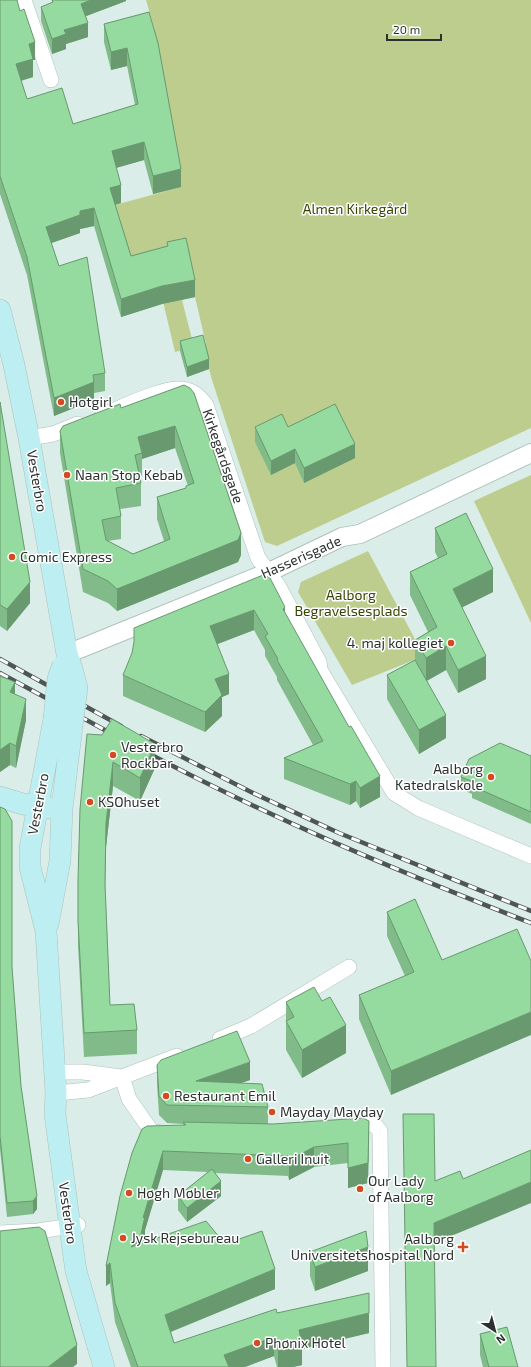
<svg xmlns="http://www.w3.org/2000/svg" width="531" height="1367" font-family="'Exo 2',sans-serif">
	<rect width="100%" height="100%" fill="#daede8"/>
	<path fill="#bccd8e" d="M146 0H531V428L277 546 265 542 212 380 203 345 206 344 195 297 182 300 194 347 175 352 155 268 131 276 104 208 181 187 160 75 154 28Z
		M531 475V623L474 501Z
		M368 551 424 656 352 685 298 592 301 582Z"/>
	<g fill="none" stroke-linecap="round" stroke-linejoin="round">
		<defs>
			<path id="minor" d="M24 0 51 80
				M103 415C120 408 160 389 177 389 190 388 199 395 206 405L258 558 279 587 319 662 320 670 394 793 418 808 531 856
				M29 438 53 434 78 424
				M220 1039 251 1026 349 967
				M54 1072H83L121 1077
				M122 1077 129 1099 152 1132 163 1133
				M56 1093 88 1090 177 1056
				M349 1125 374 1124 380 1131 383 1367
				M0 1233 38 1231 78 1225"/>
			<path id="tertiary" d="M67 654 269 572 342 537 360 534 531 453"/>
			<path id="secondary" d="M0 310 14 365 29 438 67 654 72 669
				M54 719 30 848V867L46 931 56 1093 55 1114 74 1257 76 1271 104 1367
				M0 797 23 804 51 808
				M48 924 60 861 62 808 72 726"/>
		</defs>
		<use href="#minor" stroke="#aec1bb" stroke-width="16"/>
		<use href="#tertiary" stroke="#aec1bb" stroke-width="20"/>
		<use href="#secondary" stroke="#aec1bb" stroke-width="22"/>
		<use href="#minor" stroke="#fff" stroke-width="15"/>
		<use href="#tertiary" stroke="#fff" stroke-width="18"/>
		<use href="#secondary" stroke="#bdeef2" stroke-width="21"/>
		<defs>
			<path id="rail" d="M0 659 121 726
				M0 673 114 735
				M141 736 253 793 339 833 531 911
				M146 752C270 818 400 872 531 923"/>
		</defs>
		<use href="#rail" stroke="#4d5654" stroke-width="4.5"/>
		<use href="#rail" stroke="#fff" stroke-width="3" stroke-dasharray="9" stroke-linecap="butt"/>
		<defs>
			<path id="secondary-bridge" d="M72 669 77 688 72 726
				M54 719 58 679 63 665"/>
		</defs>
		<use href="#secondary-bridge" stroke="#aec1bb" stroke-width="22" stroke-linecap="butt"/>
		<use href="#secondary-bridge" stroke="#bdeef2" stroke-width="21"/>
	</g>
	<path fill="#80bb89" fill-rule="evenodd" d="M0 0 35 60H33V77L21 81 27 99 73 124 135 105 127 66 111 70 104 42V24L149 12 181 187 153 194 144 160 116 168 121 203 115 205 131 256 167 246V242L195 297 162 304 121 317 94 226 80 229V233L51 243 59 266 105 373V391L94 393V400L54 416 27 275 0 194Z
		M52 0H126V1L86 16 88 37 66 44V49L52 54 41 21V7L52 3Z
		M180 341 209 369 187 377 180 351Z
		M184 385 241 555 238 562 117 611 108 603 83 592 60 453V431ZM175 448 188 486H186V488L157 497V519L164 541 133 554 108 541 121 539V516L120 509 141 506V483L140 476H142V459Z
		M0 402 30 603 7 631 0 626Z
		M255 427H288L355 458 304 483 295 463 271 475 255 442Z
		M435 528 493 592 462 607 486 679 458 693 446 670 427 681 446 738 419 754 387 699V675L415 660V640L428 632 410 595V572L438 558 435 552Z
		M263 575 285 613 380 797 360 808 356 801 350 805 284 779V758L313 745 277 680V677L265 656V650L254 630 217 644 229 694 222 697V716L205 732 123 696V675L132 653Z
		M15 694 26 720 16 768 10 765 0 772Z
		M102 735 155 768 140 801 113 786 106 847 105 891 110 1005 137 1030V1054L84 1057 78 945V880Z
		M531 756V824L472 798V794L461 789V777Z
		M0 807 21 1086 37 1209 33 1214 7 1217 0 1149Z
		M387 912 442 960 391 1095 359 1019V995L405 976 387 936Z
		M286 1002 346 1053 302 1078 286 1050Z
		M157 1065 250 1080 240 1083 268 1107V1124L369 1141 368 1183 348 1188V1163L314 1167 289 1180 288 1176 214 1173 221 1196 187 1222 178 1210V1196L208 1172 163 1170 145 1230V1236L144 1242 225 1244 275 1289 171 1332 174 1343 277 1313 369 1333 302 1349V1365L293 1367H277L274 1356 245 1367H131L115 1322 110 1283 106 1286 120 1196 183 1125V1124L167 1123 159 1115 157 1084Z
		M310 1252 368 1271 315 1291 310 1276Z
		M480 1334 518 1367H483L480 1355Z"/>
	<path fill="#68996f" d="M91 0H126V1L81 18V4Z
		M88 23V37L66 44V49L52 54V39L64 30Z
		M35 42V60H33V77L16 82V64L29 44Z
		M127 48V66L111 70V52Z
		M144 142V160L112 169V151Z
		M181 169V187L153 194V176Z
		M121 185V203L110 206V188Z
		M94 208V226L80 229V233L46 245V227L80 211Z
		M195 280V297L162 304 121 317V299L162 286Z
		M209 359V369L187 377V367Z
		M94 382V400L54 416V398Z
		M175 426V448L142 459V453L138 437Z
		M355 444V458L304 483V468Z
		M295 449V463L271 475V461Z
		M241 533V555L238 562 117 611V589Z
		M493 569V592L453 612V589Z
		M30 582V603L7 631V609Z
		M285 607V628L283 609Z
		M254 610V630L210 647V626Z
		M446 646V670L426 681V658Z
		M486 656V679L458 693V670Z
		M229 674V694L222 697V716L205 732V712L215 679Z
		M15 682V704L10 692Z
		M26 699V720L16 768V746Z
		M446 715V738L419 754V730Z
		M10 743V765L0 772V750Z
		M155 744V768L140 801V778Z
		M113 762V786L106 847 105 907 106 823Z
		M380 776V797L360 808V788Z
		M356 781V801L350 805V784Z
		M531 1012V1035L391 1095V1071Z
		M346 1025V1053L302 1078V1050Z
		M250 1062V1080L196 1099V1081Z
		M369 1121 368 1183 348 1188V1168Z
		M314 1147V1167L289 1180V1160Z
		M163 1151V1170L145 1230V1236L140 1259 131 1247 143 1218Z
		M221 1181V1196L187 1222V1208Z
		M531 1182V1203L434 1243V1223Z
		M37 1196V1209L33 1214V1201Z
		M368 1247V1271L315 1291V1267Z
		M110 1263V1283L106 1286V1266Z
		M275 1269V1289L165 1334V1315Z
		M369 1313V1333L302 1349V1365L293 1367H278V1351L299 1330Z
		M274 1337V1356L245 1367H224V1355Z
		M77 1345V1364L73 1367H48Z"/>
	<path fill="#95da9f" stroke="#68996f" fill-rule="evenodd" d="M0 0H17L20 11 24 9 35 42 29 44 33 59 16 64 27 99 62 88 73 124 138 104 127 48 111 52 104 24 149 12 158 43 181 169 153 176 144 142 112 151 121 185 110 188 131 256 168 246 167 242 186 238 195 280 162 286 121 299 94 208 80 211V215L46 227 59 266 87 257 105 373 93 375 94 382 54 398 27 257 0 176Z
		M52 0H91L81 4 88 23 64 30 66 34 52 39 41 7 53 2Z
		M203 335 209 359 187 367 180 341Z
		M184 385 190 388 194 393 241 533 238 540 117 589 108 581 83 569 60 431 63 426 120 404 121 408ZM175 426 194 483 186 486V488L157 497 170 539 133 554 106 540 102 520 121 516 116 488 141 483 135 455 142 453 138 437Z
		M0 402 30 582 7 609 0 605Z
		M335 404 355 444 304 468 295 449 271 461 255 427 282 414 288 427Z
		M466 513 493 569 453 589 486 656 458 670 446 646 426 658 415 640 437 627 410 572 447 554 435 528Z
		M263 575 270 578 285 607 283 609 349 727 351 726 380 776 360 788 356 781 350 784 284 758 323 741 277 660 278 659 265 636 268 634 254 610 210 626 229 674 215 679 222 695 205 712 123 675 132 653 134 642V628Z
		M415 660 446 715 419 730 387 675Z
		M0 676 15 682 10 692 26 699 16 746 10 743 0 750Z
		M112 719 155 744 140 778 113 762 106 823 105 884 110 1005 134 1004 137 1030 84 1033 78 921V880L80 809 87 734 102 735Z
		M500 743 531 756V812L472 786 474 782 461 777 469 759Z
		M0 807 5 809 12 821V967L21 1086 37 1196 33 1201 7 1203 0 1136Z
		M415 899 442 960 517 929 531 961V1012L391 1071 359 995 414 972 387 912Z
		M314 987 322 1001 330 997 346 1025 302 1050 286 1021 294 1017 286 1002Z
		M237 1031 250 1062 196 1081 262 1084 268 1107 167 1105 159 1096 157 1065 161 1060Z
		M403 1114H434L435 1181 460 1171 463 1179 531 1150V1182L434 1223 436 1367H407Z
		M363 1118 369 1121 368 1163 348 1168V1143L314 1147 289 1160 288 1156 163 1151 143 1218 145 1216 140 1239 131 1247 206 1221 225 1244 262 1231 275 1269 165 1315 174 1343 276 1309 277 1313 369 1293V1313L299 1330 302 1345 278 1351 274 1337 224 1355 229 1367H138L115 1303 110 1263 106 1266 120 1196 132 1153 142 1129 147 1126 186 1125 183 1122 273 1124Z
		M212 1169 221 1181 187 1208 178 1196Z
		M39 1227 45 1231 77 1345 48 1367H0V1231Z
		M366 1231 368 1247 315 1267 310 1252Z
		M507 1327 518 1367H489L480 1334Z"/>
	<g fill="#d34b1f" stroke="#fff" stroke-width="1.5">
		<circle cx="61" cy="402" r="4"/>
		<circle cx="67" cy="475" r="4"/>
		<circle cx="12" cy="557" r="4"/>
		<circle cx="451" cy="643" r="4"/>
		<circle cx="113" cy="755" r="4"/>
		<circle cx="491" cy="777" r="4"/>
		<circle cx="90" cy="802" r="4"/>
		<circle cx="166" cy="1096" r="4"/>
		<circle cx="272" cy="1112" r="4"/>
		<circle cx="248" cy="1159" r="4"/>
		<circle cx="360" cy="1189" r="4"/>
		<circle cx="129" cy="1193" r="4"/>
		<circle cx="123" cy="1238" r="4"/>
		<path d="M461 1241h4v4h4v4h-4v4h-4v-4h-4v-4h4z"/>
		<circle cx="257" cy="1343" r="4"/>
	</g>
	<g text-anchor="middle" stroke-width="3" stroke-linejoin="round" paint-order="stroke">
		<g font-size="14" fill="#384404" stroke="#fff">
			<text x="355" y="214">Almen Kirkegård</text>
			<text x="351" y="600">Aalborg<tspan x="351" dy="16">Begravelsesplads</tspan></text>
		</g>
		<g font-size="14" fill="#2a312f" stroke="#fff" text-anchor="start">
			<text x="69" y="407">Hotgirl</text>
			<text x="75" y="480">Naan Stop Kebab</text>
			<text x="20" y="562">Comic Express</text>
			<text x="443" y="648" text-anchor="end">4. maj kollegiet</text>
			<text x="121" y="752">Vesterbro<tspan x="121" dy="16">Rockbar</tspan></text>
			<text x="483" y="774" text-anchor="end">Aalborg<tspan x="483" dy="16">Katedralskole</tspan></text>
			<text x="98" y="807">KSOhuset</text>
			<text x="174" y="1101">Restaurant Emil</text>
			<text x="280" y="1117">Mayday Mayday</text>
			<text x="256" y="1164">Galleri Inuit</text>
			<text x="368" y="1186">Our Lady<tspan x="368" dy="16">of Aalborg</tspan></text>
			<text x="137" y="1198">Høgh Møbler</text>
			<text x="131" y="1243">Jysk Rejsebureau</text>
			<text x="454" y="1244" text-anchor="end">Aalborg<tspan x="454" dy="16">Universitetshospital Nord</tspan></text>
			<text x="265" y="1348">Phønix Hotel</text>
		</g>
		<g font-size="14" fill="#2a312f" stroke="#fff">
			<text transform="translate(223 456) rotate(71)" y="5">Kirkegårdsgade</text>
			<text transform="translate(37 481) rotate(80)" y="5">Vesterbro</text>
			<text transform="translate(301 557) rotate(-24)" y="5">Hasserisgade</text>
			<text transform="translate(38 804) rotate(-79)" y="5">Vesterbro</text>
			<text transform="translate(68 1213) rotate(82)" y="5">Vesterbro</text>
		</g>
	</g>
	<g transform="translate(495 1331) rotate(144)" stroke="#ffffff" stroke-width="3" paint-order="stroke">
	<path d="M0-3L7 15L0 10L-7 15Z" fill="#2a312f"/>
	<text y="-6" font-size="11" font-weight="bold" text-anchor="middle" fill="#2a312f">N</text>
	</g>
	<path d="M387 34v6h54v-6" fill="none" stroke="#2a312f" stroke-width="2"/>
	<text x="393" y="34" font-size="12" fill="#2a312f" stroke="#ffffff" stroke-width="3" paint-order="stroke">20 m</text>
</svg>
